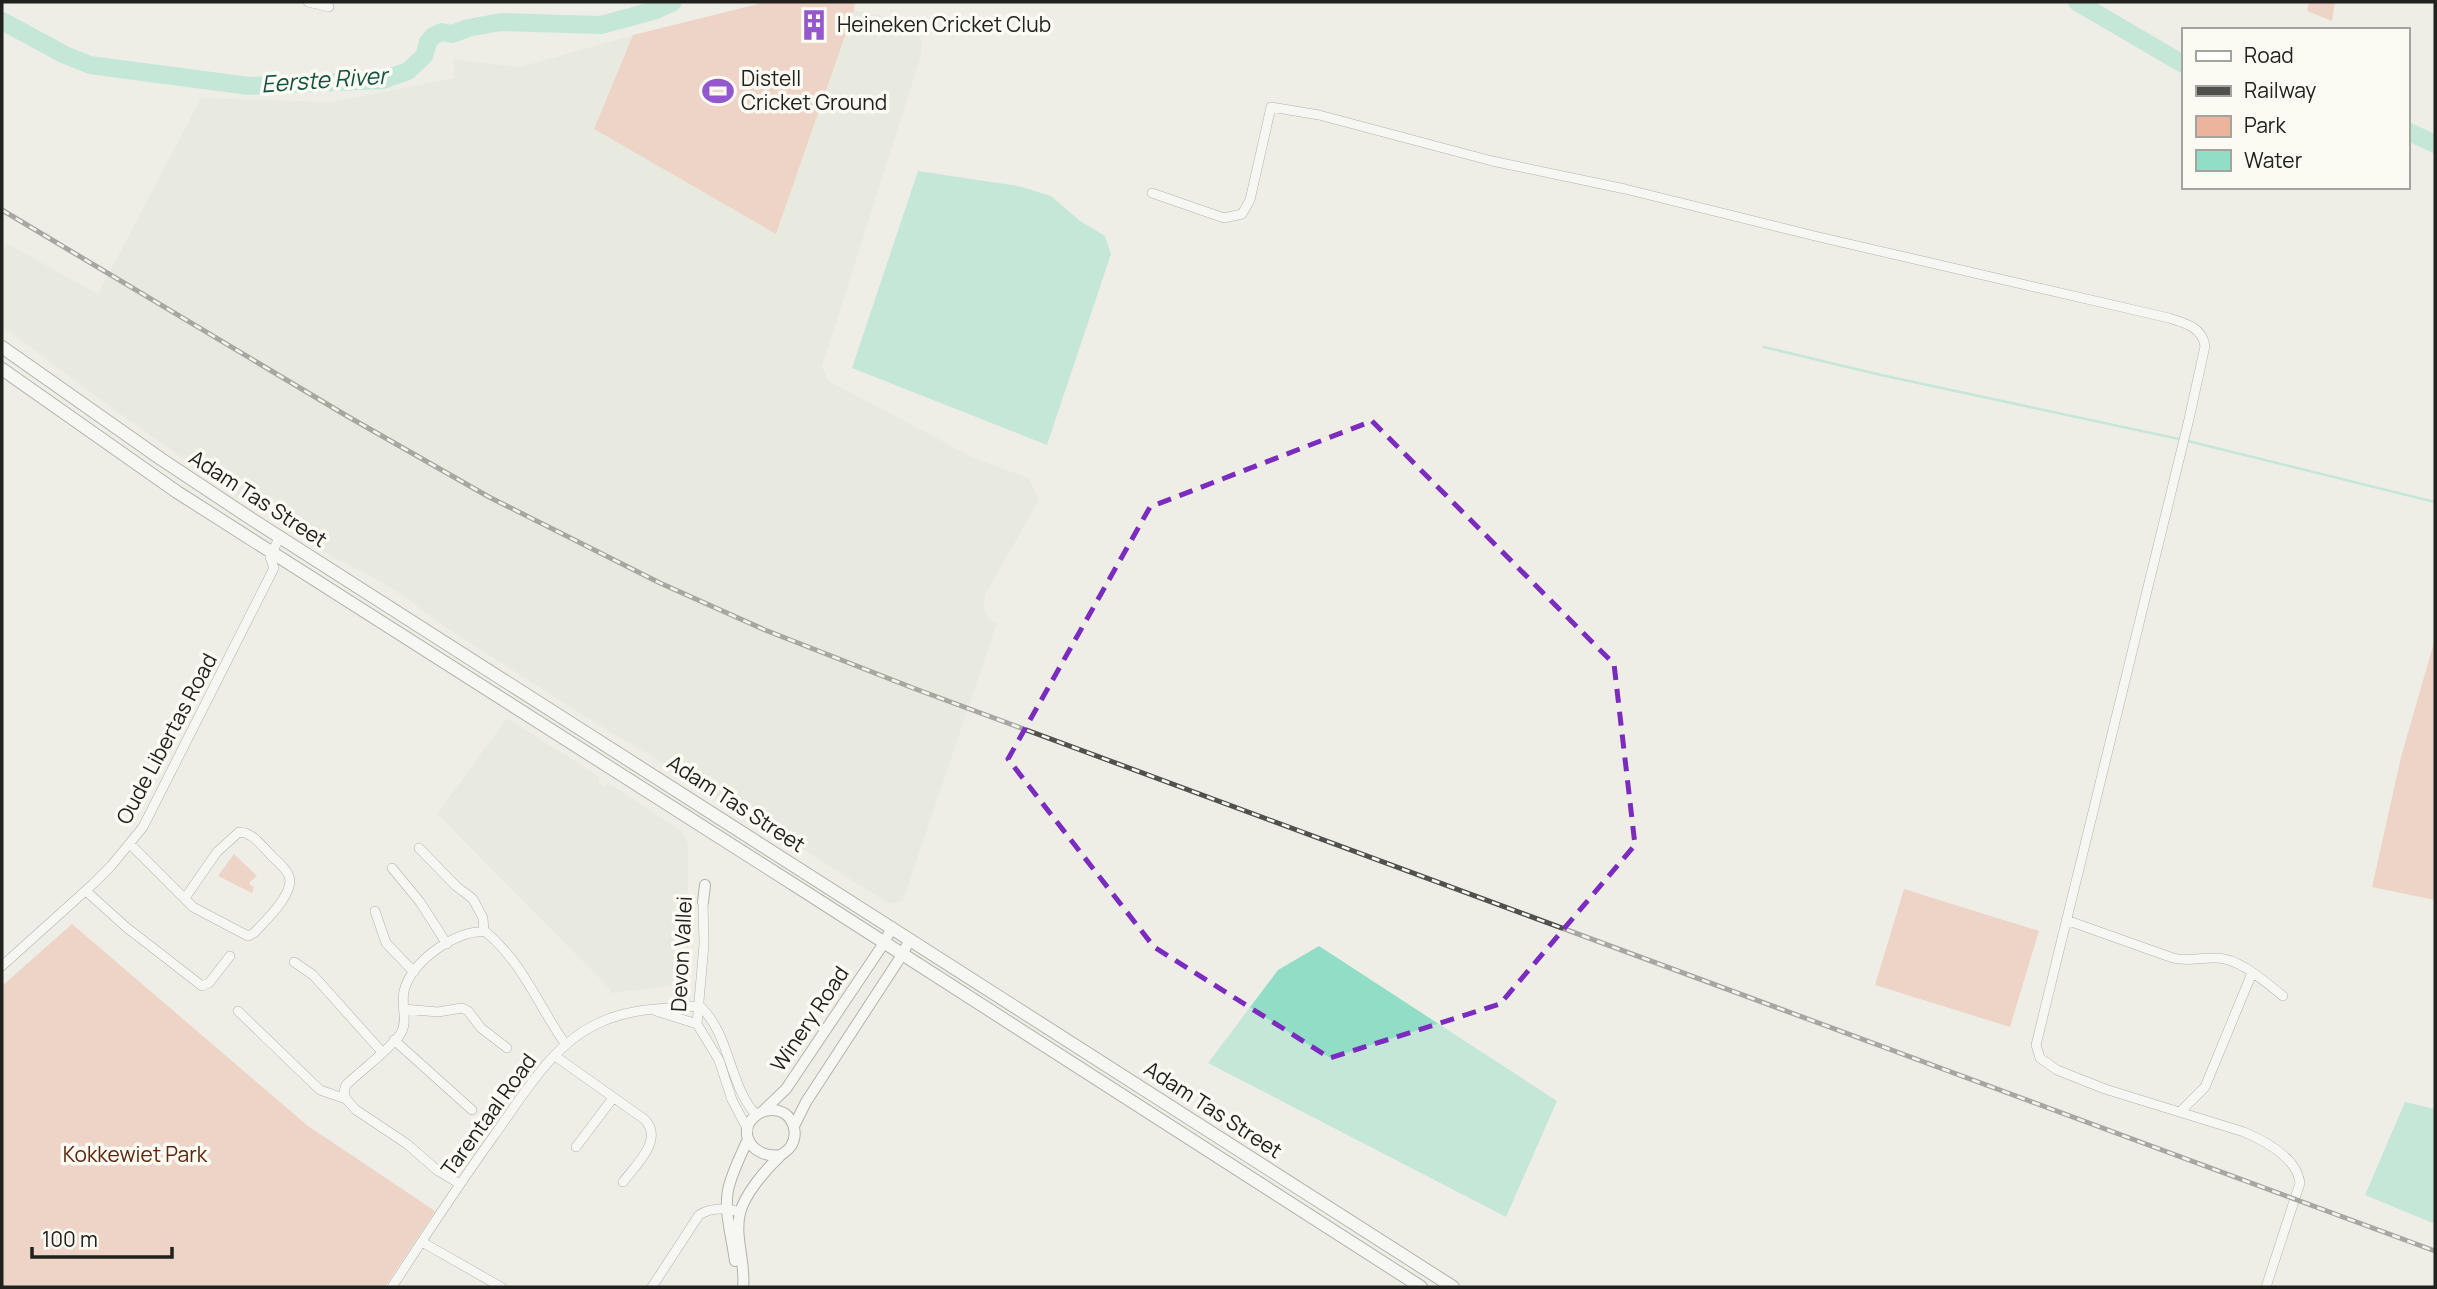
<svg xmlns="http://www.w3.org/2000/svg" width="2437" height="1289" font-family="Manrope,sans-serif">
	<rect width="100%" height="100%" fill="#eeeee7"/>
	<path fill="#e3e4d5" d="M854 10 900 19 911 25 918 32 922 44 921 56 822 367 829 381 976 459 1029 478 1039 500 985 595 984 611 990 619 997 623 903 901 889 904 740 809 605 729 443 626 409 600 373 577 335 558 227 490 102 401 2 326V252L8 244 98 294 201 98 332 102 454 78 453 59 520 67 633 35 594 129 776 234Z
		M507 718 600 777 598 782 605 787 608 783 682 831 688 844V976L681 985 610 993 609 988 437 814Z"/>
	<path fill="#edb49d" d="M766 2H855L854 10 776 234 594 129 633 35Z
		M2309 2H2335L2332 21 2307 11Z
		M2435 639V900L2372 887 2401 757Z
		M234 854 257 876 250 882V885L254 887 252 893 218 876Z
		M1904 889 2039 931 2010 1027 1875 985Z
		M72 924 308 1126 435 1211 385 1287H2V986Z"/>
	<path fill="#92ddc5" d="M918 171 1018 186 1051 196 1080 221 1105 236 1111 254 1047 445 852 368Z
		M1319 946 1557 1101 1506 1217 1208 1063 1278 970Z
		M2405 1102 2435 1109V1224L2365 1195Z"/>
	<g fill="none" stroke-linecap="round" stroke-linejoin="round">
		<path stroke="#92ddc5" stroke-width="2.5" d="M1764 347 1881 375 2179 439
			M2188 441 2435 502"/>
		<path stroke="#92ddc5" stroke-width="18" d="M2077 2 2183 64
			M2 21 65 55 90 65 249 86 383 80 408 71 424 56 428 42 433 36 442 32 452 34 468 28 501 22 601 25 656 10 673 2
			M2407 131 2435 144"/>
		<defs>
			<path id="minor" d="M308 2 329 7
				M1152 193 1224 218 1242 214 1250 200 1271 107 1319 115 1492 161 1625 189 1819 237 2169 318C2185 323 2202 327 2205 346L2189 419 2036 1045 2040 1058 2057 1070 2105 1089 2244 1132C2265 1141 2297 1158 2300 1183L2266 1287
				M274 568 270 557 280 536
				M130 844 193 907 248 936 254 933C265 921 298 891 288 874 284 866 275 860 269 853 260 844 253 833 239 832L217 852 185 898
				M419 848 456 886 473 899 483 918 484 931
				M392 868 420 902 447 944
				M86 891 126 927 202 986 209 983 230 956
				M375 911 386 943 414 972
				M2066 920 2173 958C2189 962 2201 957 2217 958 2241 959 2265 982 2283 996
				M294 962 313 975 382 1052
				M2 966 93 884 111 866 143 827 274 568
				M403 1009 438 1012 462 1008 468 1011 481 1028 507 1048
				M238 1011 320 1090 346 1099 356 1110 407 1144 438 1171 460 1184
				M656 1011 697 1024
				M697 1024 704 944 703 902
				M697 1024 719 1060 732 1100 748 1130
				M394 1040 472 1110
				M555 1056 644 1119C665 1139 636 1165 623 1182
				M346 1099 344 1091 346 1085C361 1070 390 1050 401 1033 408 1021 401 1005 404 991 410 962 458 928 486 932 523 963 539 1007 566 1045
				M2180 1112 2205 1087 2252 973
				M576 1147 613 1098
				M422 1242 501 1287
				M392 1287C425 1236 458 1186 493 1137 523 1096 552 1043 601 1022 632 1008 666 1008 700 1006 731 1036 728 1083 756 1115
				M652 1287 699 1215C712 1207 726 1208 740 1212"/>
			<path id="tertiary" d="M703 902 705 885
				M762 1112 786 1089 884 943 892 927
				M794 1126 806 1102 902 955 910 939
				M735 1261C732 1238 724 1212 728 1190 732 1172 741 1155 748 1139
				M743 1287C746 1263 734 1237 740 1213 744 1195 766 1169 780 1156 784 1152 788 1151 791 1146 799 1133 793 1115 779 1111 772 1109 764 1110 758 1114 733 1131 754 1160 781 1155"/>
			<path id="secondary" d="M2 347 161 459 253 520 1453 1287
				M2 369 177 492 804 891 1421 1287"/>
		</defs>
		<use href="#minor" stroke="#6c6c65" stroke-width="10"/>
		<use href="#tertiary" stroke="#6c6c65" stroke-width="12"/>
		<use href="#secondary" stroke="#6c6c65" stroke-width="14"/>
		<use href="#minor" stroke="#fff" stroke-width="9"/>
		<use href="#tertiary" stroke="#fff" stroke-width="10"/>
		<use href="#secondary" stroke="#fff" stroke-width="12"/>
		<defs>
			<path id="rail" d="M2 210 347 416 489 497 660 583 765 630 913 688 2435 1251"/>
		</defs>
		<use href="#rail" stroke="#50504c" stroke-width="5"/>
		<use href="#rail" stroke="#fbfbf4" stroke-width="2.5" stroke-dasharray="8" stroke-linecap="butt"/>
	</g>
	<path d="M0 0H2437V1289H0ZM1372 421 1614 664 1635 845 1500 1004 1330 1058 1154 947 1008 759 1150 507Z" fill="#eeeee7" fill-opacity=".55" fill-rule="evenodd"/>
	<path fill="none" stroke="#7b2cbf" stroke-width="5" stroke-dasharray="14 9" stroke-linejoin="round" d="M1372 421 1614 664 1635 845 1500 1004 1330 1058 1154 947 1008 759 1150 507Z"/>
	<defs>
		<symbol id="building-bare" viewBox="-9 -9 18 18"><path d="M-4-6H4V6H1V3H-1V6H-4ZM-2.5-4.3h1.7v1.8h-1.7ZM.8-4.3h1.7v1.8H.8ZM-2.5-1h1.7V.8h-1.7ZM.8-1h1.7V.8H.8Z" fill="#9557cd" stroke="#fbfbf4" stroke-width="2.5" paint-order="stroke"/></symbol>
		<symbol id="stadium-bare" viewBox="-9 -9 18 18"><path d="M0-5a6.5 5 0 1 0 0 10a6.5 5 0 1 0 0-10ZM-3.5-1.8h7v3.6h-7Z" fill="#9557cd" stroke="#fbfbf4" stroke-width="2.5" paint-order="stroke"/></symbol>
	</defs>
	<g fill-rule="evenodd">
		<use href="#building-bare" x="792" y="3" width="44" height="44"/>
		<use href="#stadium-bare" x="696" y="69" width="44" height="44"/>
	</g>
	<g text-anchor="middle" stroke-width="7" stroke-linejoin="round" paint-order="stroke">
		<g font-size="21" fill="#21211e" stroke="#fbfbf4" text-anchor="start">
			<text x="837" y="32">Heineken Cricket Club</text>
			<text x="741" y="86">Distell<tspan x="741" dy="24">Cricket Ground</tspan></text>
		</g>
		<g font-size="21" fill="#21211e" stroke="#fbfbf4">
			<text transform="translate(258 499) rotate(33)" y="7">Adam Tas Street</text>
			<text transform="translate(167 739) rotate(-62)" y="7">Oude Libertas Road</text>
			<text transform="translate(736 804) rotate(33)" y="7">Adam Tas Street</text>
			<text transform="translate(682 954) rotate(-87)" y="7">Devon Vallei</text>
			<text transform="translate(810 1019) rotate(-56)" y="7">Winery Road</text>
			<text transform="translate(1213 1110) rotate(33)" y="7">Adam Tas Street</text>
			<text transform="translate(489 1115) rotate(-54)" y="7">Tarentaal Road</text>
		</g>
		<g font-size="21" fill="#5e260c" stroke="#fbfbf4">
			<text x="135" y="1162">Kokkewiet Park</text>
		</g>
		<g font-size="23" font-style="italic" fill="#135141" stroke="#fbfbf4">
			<text transform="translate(324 80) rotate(-4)" y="8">Eerste River</text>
		</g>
	</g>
	<rect width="2437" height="1289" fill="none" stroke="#21211e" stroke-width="7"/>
	<rect x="2182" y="28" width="228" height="161" fill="#fbfbf4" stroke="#a4a49e" stroke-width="2"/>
	<rect x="2196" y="51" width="35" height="10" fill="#ffffff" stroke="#a4a49e" stroke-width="2"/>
	<text x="2244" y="63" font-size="21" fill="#21211e">Road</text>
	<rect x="2196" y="86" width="35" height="10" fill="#50504c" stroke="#a4a49e" stroke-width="2"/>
	<text x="2244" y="98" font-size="21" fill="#21211e">Railway</text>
	<rect x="2196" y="116" width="35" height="21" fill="#edb49d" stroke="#a4a49e" stroke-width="2"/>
	<text x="2244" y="133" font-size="21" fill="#21211e">Park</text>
	<rect x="2196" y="150" width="35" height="21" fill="#92ddc5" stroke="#a4a49e" stroke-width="2"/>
	<text x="2244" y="168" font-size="21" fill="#21211e">Water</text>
	<path d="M32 1247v10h140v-10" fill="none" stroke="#21211e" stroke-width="3.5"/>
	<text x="42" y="1247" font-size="21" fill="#21211e" stroke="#fbfbf4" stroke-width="5" paint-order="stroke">100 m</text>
</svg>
